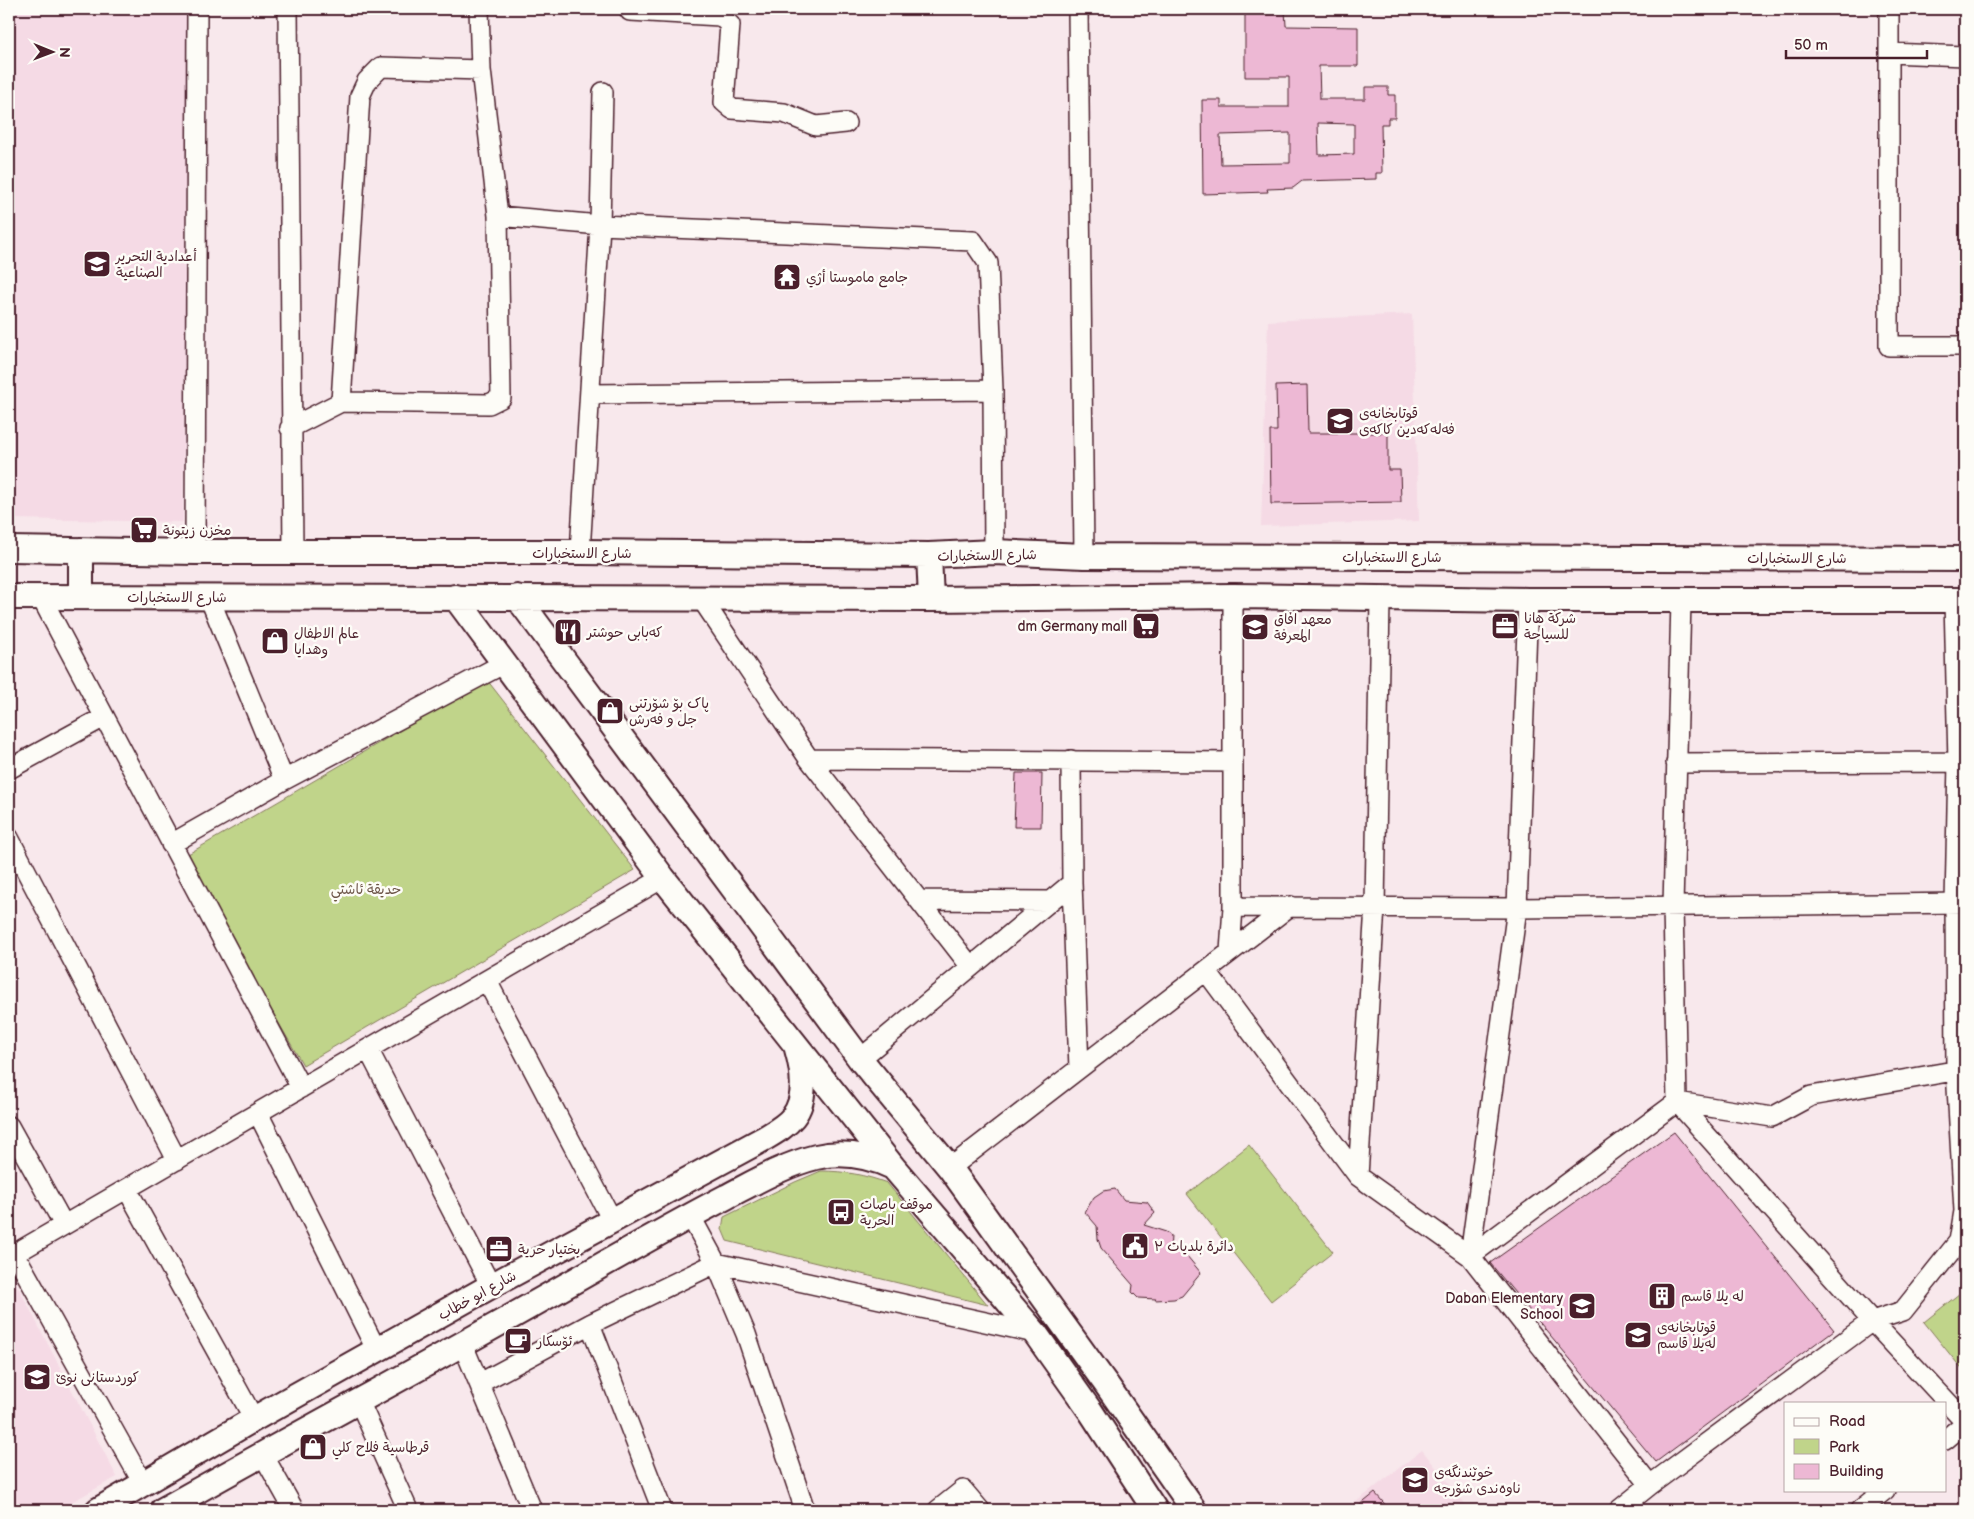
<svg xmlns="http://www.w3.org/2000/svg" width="1974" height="1519" font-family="'Balsamiq Sans','Playpen Sans Arabic',sans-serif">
	<rect width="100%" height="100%" fill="#f8e8ec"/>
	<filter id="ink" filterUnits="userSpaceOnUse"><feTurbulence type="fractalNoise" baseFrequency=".02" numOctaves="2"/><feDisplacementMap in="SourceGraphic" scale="10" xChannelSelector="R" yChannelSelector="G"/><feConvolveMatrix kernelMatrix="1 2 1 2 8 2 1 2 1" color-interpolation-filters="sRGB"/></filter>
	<g filter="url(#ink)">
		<path fill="#f5dae5" d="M9 9H188L183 522 9 519Z
			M1412 314 1419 521 1261 526 1268 321Z
			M12 1275 117 1477 57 1510H9V1277Z
			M1422 1450 1470 1510H1346Z"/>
		<path fill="#c0d48a" stroke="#857a5a" d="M487 680 635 870 303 1065 183 857Z
			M1249 1145 1333 1252 1271 1301 1187 1194Z
			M821 1171C845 1171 865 1175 887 1183L988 1305 727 1241 722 1229 724 1217 795 1182Z
			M1965 1289V1373L1924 1322Z"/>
		<path fill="#edb8d4" stroke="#4a1f2b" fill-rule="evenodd" d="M1285 10 1286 26 1358 27V66H1319L1320 99H1365V87H1388V95H1395V118H1388V124H1381L1382 173H1376V179L1302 181 1293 188 1267 189 1268 192 1203 194 1202 100H1221V107H1289V77H1245V11ZM1318 123 1354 124V154L1319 155ZM1290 133V163L1221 164 1220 135Z
			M1307 385 1308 433H1388V470H1400L1401 502 1271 504 1270 431H1277L1276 386Z
			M1016 773H1042L1041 827H1014Z
			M1674 1132 1834 1330 1656 1462 1490 1263Z
			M1115 1189 1124 1200 1147 1202 1155 1213 1144 1225 1166 1232 1171 1236 1170 1251 1182 1250 1201 1273 1182 1296 1174 1299 1155 1300 1156 1299 1138 1298 1132 1292 1133 1285 1101 1248 1098 1239 1097 1226 1085 1212 1094 1197 1103 1191Z
			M1375 1493 1390 1510H1354Z"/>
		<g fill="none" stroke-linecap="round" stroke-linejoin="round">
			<defs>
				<path id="minor" d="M288 9 293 551
					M629 9 630 11 720 16 730 25 724 102 732 109 784 113 816 126 846 123
					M1078 9 1084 556
					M1889 9V346H1965
					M1889 53 1965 56
					M498 216 600 225 973 241 988 263 993 390 994 552
					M591 394 993 390
					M341 402 489 404 501 398 498 216 481 70 479 9
					M290 428 341 402 360 96 367 81 381 67 481 70
					M195 552 197 9
					M580 552 600 225 603 92
					M41 597 301 1088
					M209 597 284 780
					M701 598 809 759 971 967
					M1528 600 1517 908 1470 1256 1650 1485
					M1681 601 1673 906 1677 1102 1872 1321 1965 1421
					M809 759 1233 762
					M1071 760 1072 883 1079 1068
					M1676 763 1965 762
					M9 769 104 717
					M9 838 177 1160
					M171 844 284 780 503 664
					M919 900 1050 901
					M1233 907 1517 908 1965 903
					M1230 952 1233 907V596
					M1206 971 1358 1176 1470 1256 1677 1102 1772 1117 1811 1096 1965 1069
					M487 981 612 1220
					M368 1049 491 1286
					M860 1059 1072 883
					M258 1113 377 1351
					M9 1126 64 1225
					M950 1168 1290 906
					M1358 1176 1375 907 1380 599
					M127 1189 254 1419
					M690 1215 716 1263 746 1334 805 1510
					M15 1254 144 1485
					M9 1257 663 878
					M590 1324 662 1510
					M463 1345 532 1510
					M480 1383 590 1324 716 1263 1035 1333
					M359 1401 408 1510
					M1945 1440 1965 1423
					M262 1453 294 1510
					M938 1510 963 1490 980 1510
					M1619 1510 1650 1485 1872 1321 1903 1311 1959 1241 1964 1211 1956 1070 1955 903 1958 762 1954 600
					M1860 1510 1885 1490"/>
				<path id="major" d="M9 549 195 552H580L929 555 994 552 1084 556 1965 559
					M81 550V597
					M929 555 931 599
					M9 597 931 599 1233 596 1528 600H1965
					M455 597 663 878 893 1167 1035 1333 1091 1412 1155 1510
					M517 597 860 1059 950 1168 1106 1384 1194 1510
					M98 1510 254 1419 491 1286 765 1138C775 1132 786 1126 793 1117 808 1098 803 1070 797 1049
					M163 1510C297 1434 433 1362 567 1285 620 1255 672 1225 726 1197 755 1182 784 1165 816 1157 842 1151 869 1156 893 1167"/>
			</defs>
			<use href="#minor" stroke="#4a1f2b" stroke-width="22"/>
			<use href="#major" stroke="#4a1f2b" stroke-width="28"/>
			<use href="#minor" stroke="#fdfcf7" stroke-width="19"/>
			<use href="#major" stroke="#fdfcf7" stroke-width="24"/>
		</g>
	</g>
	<defs>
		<symbol id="school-square" viewBox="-11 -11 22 22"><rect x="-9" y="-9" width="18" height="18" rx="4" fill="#4a1f2b" stroke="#fdfcf7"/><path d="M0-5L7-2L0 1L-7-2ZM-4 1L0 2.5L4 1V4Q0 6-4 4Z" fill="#fff"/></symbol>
		<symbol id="temple-square" viewBox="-11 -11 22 22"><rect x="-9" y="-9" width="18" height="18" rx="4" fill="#4a1f2b" stroke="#fdfcf7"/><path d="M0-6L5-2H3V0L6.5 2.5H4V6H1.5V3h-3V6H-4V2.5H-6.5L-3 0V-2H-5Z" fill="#fff"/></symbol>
		<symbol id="supermarket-square" viewBox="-11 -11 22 22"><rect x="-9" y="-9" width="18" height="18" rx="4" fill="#4a1f2b" stroke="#fdfcf7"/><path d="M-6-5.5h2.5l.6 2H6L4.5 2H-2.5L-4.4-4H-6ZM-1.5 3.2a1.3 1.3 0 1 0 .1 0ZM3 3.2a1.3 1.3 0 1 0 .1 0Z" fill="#fff"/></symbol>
		<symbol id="office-square" viewBox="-11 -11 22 22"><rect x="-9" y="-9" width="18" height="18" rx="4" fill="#4a1f2b" stroke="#fdfcf7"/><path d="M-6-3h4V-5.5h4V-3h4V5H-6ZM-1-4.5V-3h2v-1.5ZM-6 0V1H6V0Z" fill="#fff"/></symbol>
		<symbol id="restaurant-square" viewBox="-11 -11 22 22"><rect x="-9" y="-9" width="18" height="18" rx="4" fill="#4a1f2b" stroke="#fdfcf7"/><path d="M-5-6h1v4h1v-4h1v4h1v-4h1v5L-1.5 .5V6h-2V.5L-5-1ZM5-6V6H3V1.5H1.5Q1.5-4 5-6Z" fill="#fff"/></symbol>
		<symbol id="shop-square" viewBox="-11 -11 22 22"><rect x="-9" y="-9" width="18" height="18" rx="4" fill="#4a1f2b" stroke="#fdfcf7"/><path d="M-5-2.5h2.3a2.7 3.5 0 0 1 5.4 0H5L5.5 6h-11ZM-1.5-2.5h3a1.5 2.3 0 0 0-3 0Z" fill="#fff"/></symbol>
		<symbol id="bus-square" viewBox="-11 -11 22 22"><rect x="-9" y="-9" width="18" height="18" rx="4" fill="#4a1f2b" stroke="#fdfcf7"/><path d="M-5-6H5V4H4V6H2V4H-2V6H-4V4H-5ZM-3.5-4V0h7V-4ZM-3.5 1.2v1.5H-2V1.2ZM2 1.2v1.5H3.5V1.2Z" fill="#fff"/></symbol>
		<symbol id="civic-square" viewBox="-11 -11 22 22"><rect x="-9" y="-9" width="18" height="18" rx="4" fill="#4a1f2b" stroke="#fdfcf7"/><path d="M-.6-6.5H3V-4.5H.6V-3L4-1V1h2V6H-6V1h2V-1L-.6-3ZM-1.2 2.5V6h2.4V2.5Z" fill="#fff"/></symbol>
		<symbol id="building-square" viewBox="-11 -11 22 22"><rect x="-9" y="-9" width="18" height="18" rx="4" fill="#4a1f2b" stroke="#fdfcf7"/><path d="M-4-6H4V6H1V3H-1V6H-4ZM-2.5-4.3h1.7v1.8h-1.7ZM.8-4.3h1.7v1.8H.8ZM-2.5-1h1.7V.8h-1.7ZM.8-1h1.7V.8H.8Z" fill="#fff"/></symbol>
		<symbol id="cafe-square" viewBox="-11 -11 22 22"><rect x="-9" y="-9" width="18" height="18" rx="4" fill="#4a1f2b" stroke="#fdfcf7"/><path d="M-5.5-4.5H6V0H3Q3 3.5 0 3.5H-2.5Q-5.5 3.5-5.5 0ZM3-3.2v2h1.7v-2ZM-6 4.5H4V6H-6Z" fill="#fff"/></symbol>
	</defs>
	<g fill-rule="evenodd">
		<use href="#school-square" x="81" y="248" width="32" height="32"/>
		<use href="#temple-square" x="771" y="261" width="32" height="32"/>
		<use href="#school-square" x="1324" y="405" width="32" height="32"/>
		<use href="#supermarket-square" x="128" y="514" width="32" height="32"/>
		<use href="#supermarket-square" x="1130" y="610" width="32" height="32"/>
		<use href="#office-square" x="1489" y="610" width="32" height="32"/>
		<use href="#school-square" x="1239" y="611" width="32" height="32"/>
		<use href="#restaurant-square" x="552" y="616" width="32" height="32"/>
		<use href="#shop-square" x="259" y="625" width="32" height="32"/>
		<use href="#shop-square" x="594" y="695" width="32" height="32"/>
		<use href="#bus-square" x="825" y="1196" width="32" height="32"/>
		<use href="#civic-square" x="1119" y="1230" width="32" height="32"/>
		<use href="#office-square" x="483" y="1233" width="32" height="32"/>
		<use href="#building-square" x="1646" y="1280" width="32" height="32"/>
		<use href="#school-square" x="1566" y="1290" width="32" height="32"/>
		<use href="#school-square" x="1622" y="1319" width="32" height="32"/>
		<use href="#cafe-square" x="502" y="1325" width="32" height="32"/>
		<use href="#school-square" x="21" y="1361" width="32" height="32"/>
		<use href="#shop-square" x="297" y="1431" width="32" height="32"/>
		<use href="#school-square" x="1399" y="1464" width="32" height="32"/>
	</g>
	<g text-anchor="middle" stroke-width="5" stroke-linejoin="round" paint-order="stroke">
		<g font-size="14" fill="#4a1f2b" stroke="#fdfcf7" text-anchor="start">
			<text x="116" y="261">أعدادية التحرير<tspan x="116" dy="16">الصناعية</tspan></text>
			<text x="806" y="282">جامع ماموستا أژي</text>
			<text x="1359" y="418">قوتابخانەی<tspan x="1359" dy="16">فەلەکەدین کاکەی</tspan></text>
			<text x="163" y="535">مخزن زيتونة</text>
			<text x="1524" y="623">شركة هانا<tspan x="1524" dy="16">للسياحة</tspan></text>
			<text x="1274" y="624">معهد افاق<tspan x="1274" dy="16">المعرفة</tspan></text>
			<text x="1127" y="631" text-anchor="end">dm Germany mall</text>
			<text x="587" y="637">کەبابی حوشتر</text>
			<text x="294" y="638">عالم الاطفال<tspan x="294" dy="16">وهدايا</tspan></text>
			<text x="629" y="708">پاک بۆ شۆرتنی<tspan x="629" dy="16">جل و فەرش</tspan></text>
			<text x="860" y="1209">موقف باصات<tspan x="860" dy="16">الحریة</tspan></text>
			<text x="1154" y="1251">دائرة بلديات ٣</text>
			<text x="518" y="1254">بختيار حرية</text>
			<text x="1681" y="1301">له يلا قاسم</text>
			<text x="1563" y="1303" text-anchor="end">Daban Elementary<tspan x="1563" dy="16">School</tspan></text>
			<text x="1657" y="1332">قوتابخانەی<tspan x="1657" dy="16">لەیلا قاسم</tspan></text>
			<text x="537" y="1346">ئۆسکار</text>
			<text x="56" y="1382">کوردستانی نوێ</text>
			<text x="332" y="1452">قرطاسية فلاح كلي</text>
			<text x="1434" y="1477">خوێندنگەی<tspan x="1434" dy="16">ناوەندی شۆرجە</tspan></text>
		</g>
		<g font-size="14" fill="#4a1f2b" stroke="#fdfcf7">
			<text x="582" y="558">شارع الاستخبارات</text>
			<text transform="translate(987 555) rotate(-1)" y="5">شارع الاستخبارات</text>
			<text x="1392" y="562">شارع الاستخبارات</text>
			<text x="1797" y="563">شارع الاستخبارات</text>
			<text x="177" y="602">شارع الاستخبارات</text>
			<text transform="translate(477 1295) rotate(-29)" y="5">شارع ابو خطاب</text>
		</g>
		<g font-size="14" fill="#6d5548" stroke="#fdfcf7">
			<text x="366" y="894">حديقة ئاشتي</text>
		</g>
	</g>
	<rect width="1974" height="1519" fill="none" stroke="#fdfcf7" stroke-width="30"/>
	<rect x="15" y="15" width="1944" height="1489" fill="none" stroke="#4a1f2b" stroke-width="2" filter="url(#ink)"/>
	<rect x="1784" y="1402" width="162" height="90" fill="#fdfcf7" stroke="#b5a4a5"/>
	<rect x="1794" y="1418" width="25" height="8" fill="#fdfcf7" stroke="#b5a4a5"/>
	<text x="1829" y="1426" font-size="15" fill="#4a1f2b">Road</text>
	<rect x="1794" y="1439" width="25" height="15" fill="#c0d48a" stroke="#b5a4a5"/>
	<text x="1829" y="1452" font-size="15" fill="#4a1f2b">Park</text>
	<rect x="1794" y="1464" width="25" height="15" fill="#edb8d4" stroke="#b5a4a5"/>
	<text x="1829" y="1476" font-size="15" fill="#4a1f2b">Building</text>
	<g transform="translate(52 52) rotate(91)" stroke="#fdfcf7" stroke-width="4" paint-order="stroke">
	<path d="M0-4L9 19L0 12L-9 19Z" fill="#4a1f2b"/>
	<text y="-8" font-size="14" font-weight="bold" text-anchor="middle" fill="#4a1f2b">N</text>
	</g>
	<path d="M1786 50v8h141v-8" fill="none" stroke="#4a1f2b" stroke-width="2.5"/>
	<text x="1794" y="50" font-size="15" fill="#4a1f2b" stroke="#fdfcf7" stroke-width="4" paint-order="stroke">50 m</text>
</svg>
